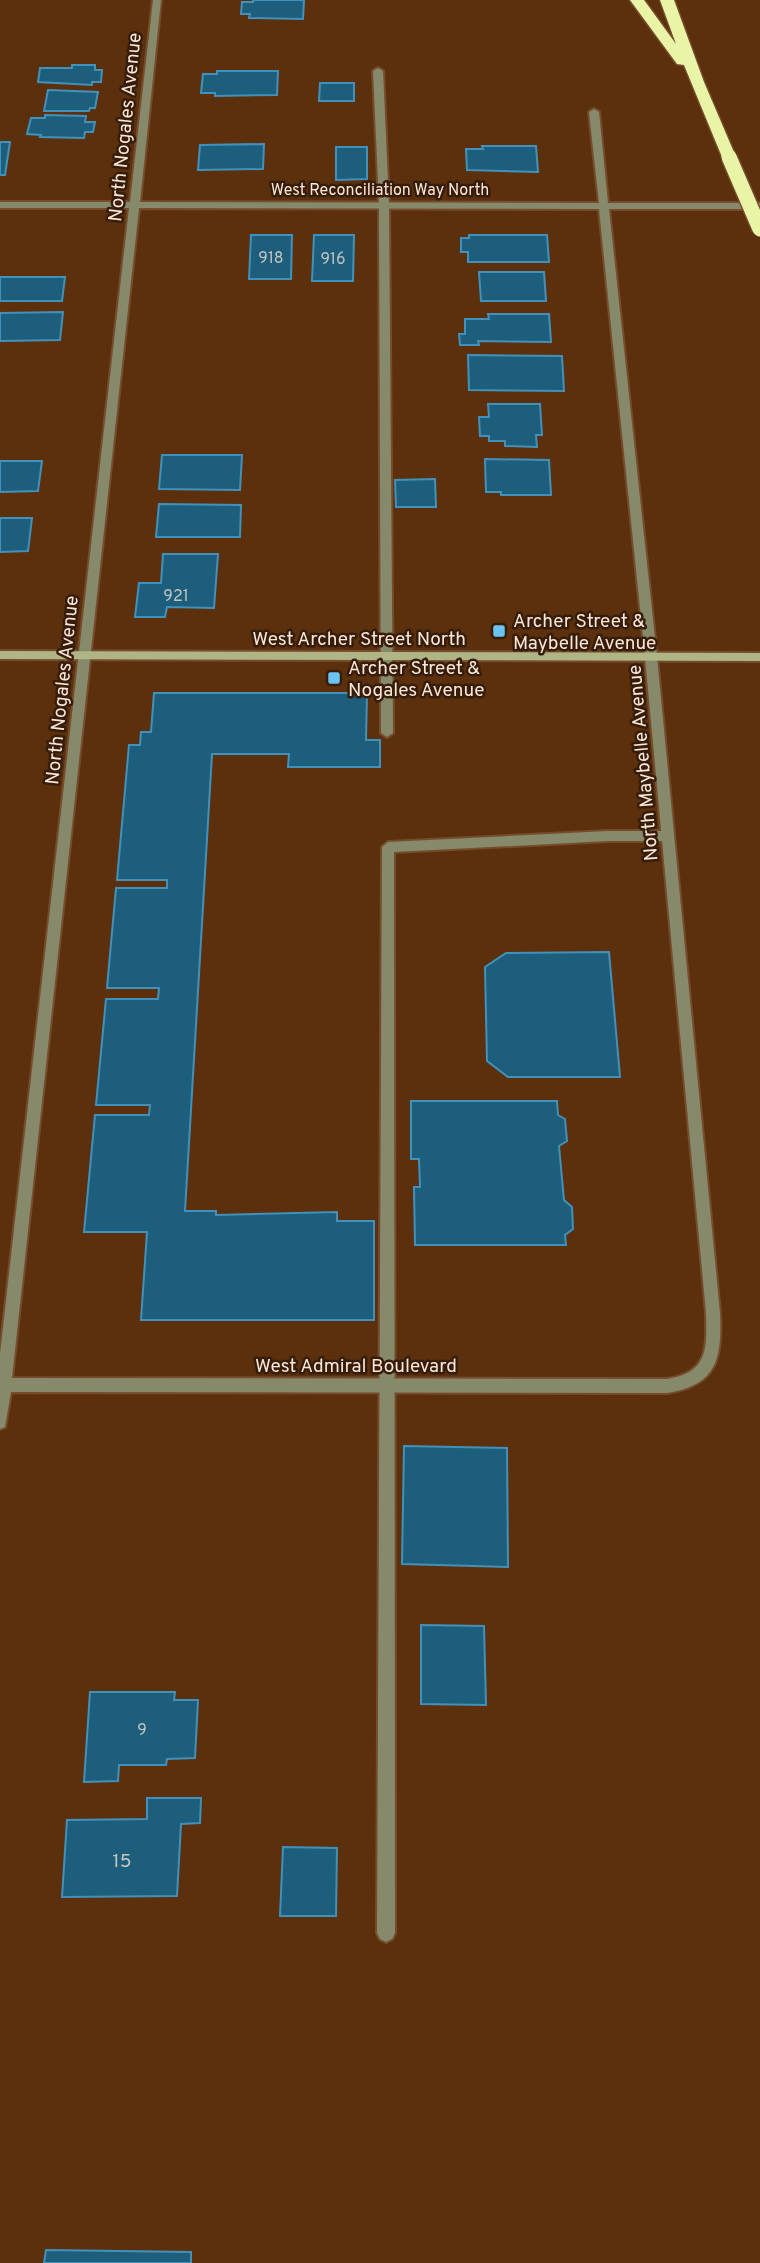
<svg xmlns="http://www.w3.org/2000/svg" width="760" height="2263" font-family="Overpass,sans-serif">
	<rect width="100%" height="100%" fill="#5c300d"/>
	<path fill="#1d5e7d" stroke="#4291ba" stroke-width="2" d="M253 0H304L303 19 249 18 250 14H241L242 2H253Z
		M72 65H95V70H102L101 82H92V85L38 82 40 68H72Z
		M217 71H278L277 95 215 96V93H201L203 74H217Z
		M320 83H354V101H319Z
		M48 90 98 92 95 108H90L89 111H44Z
		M45 115 86 116 85 122H95L93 132H85L84 138 40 137 41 135 27 134 31 118H45Z
		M0 142H10L5 175H0Z
		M264 144 263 169 198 170 200 145Z
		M482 146H536L538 172 467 170 466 149H483Z
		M336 147H367V179L336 180Z
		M251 235H292L291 279H249Z
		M314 235H354L353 281H312Z
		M469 235H547L549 262H468V252H461V238H469Z
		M479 272H544L546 301H481Z
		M0 277H65L62 301H0Z
		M63 312 60 340 0 341V313Z
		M488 314H549L551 342 478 341 479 345H460L459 334H465V319H489Z
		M468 355 562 356 564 391 469 390Z
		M488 404H540L542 435H536L537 447 505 446V441H489V436H480L479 417H489Z
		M162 455H242L240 490 159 489Z
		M485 459 549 460 551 495H501V492H486Z
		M0 461H42L38 491 0 492Z
		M435 479 436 507H396L395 480Z
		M159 504 241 505 240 537H156Z
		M0 518H32L28 551 0 552Z
		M163 554H218L214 608 167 607 165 617H135L139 583H161Z
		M154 693H367L366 740H380V767H288L289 754H212L185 1211H216V1215L337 1212V1221H374V1320H141L147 1232H84L95 1115H149L150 1105H96L106 999H158L159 988H107L116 888H167V880H117L129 745H140L141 732H151Z
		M609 952 620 1077H508L487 1061 485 967 506 953Z
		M411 1101H557L558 1115 565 1119 567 1141 559 1146 564 1200 572 1207 573 1229 565 1235 566 1245H415L414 1187H420L419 1159H411Z
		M404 1446 507 1448 508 1567 402 1564Z
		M421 1625 484 1626 486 1705 421 1704Z
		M90 1692H175L174 1700H198L195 1758 167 1759 166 1765H119L118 1781 84 1782Z
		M147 1798H201L200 1823 181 1824 177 1896 62 1897 67 1820 147 1819Z
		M283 1847 337 1848 336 1916H280Z
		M46 2250 191 2252V2263H44Z"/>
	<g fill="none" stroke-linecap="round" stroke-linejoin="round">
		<defs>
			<path id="lane" d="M378 68 383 71 389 204 393 733 387 737 381 733 379 204 373 71Z
				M608 831H668L674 836 668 841H608L394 852 395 1933 392 1939 386 1942 380 1939 377 1933 382 847 388 842Z"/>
			<path id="street" d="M153 0H161L140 202 599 203 589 112 594 109 599 112 608 203H760V209H609L657 657 720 1313C722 1359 717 1385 667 1393L11 1392 5 1427 0 1429V1354L129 208H0V202H130ZM139 208 599 209 645 657 706 1313C707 1349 708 1373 667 1379L12 1378Z"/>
			<path id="secondary" d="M0 651 760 653V661L0 659Z"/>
			<path id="highway" d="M630 0H644L676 44 660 0H674L704 82 736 157 734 160 729 161 722 157 684 65 677 64Z"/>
		</defs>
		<use href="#lane" stroke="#754d2d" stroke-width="4"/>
		<use href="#street" stroke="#754d2d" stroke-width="4"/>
		<use href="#secondary" stroke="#754d2d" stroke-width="4"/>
		<use href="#highway" stroke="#754d2d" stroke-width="3"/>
		<use href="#lane" fill="#868a6b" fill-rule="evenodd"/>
		<use href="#street" fill="#868a6b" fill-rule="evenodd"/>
		<use href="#secondary" fill="#afb584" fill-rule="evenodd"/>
		<use href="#highway" fill="#eaf4a6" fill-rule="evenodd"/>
		<defs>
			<path id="highway-bridge" d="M729 157 760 229"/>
		</defs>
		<use href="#highway-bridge" stroke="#754d2d" stroke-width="18" stroke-linecap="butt"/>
		<use href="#highway-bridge" stroke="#eaf4a6" stroke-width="15"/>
	</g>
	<g fill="#6bc3f2" stroke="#361d0a" stroke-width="2.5">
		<rect x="492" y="624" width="14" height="14" rx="3.5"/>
		<rect x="327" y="671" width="14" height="14" rx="3.5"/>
	</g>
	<g text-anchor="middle" stroke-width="5" stroke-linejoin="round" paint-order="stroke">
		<g font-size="16" fill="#fbe6d8" stroke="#361d0a">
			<text x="380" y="195">West Reconciliation Way North</text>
		</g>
		<g font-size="16" fill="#c4c4c1">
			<text x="271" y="263">918</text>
			<text x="333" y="264">916</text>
			<text x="176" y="601">921</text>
			<text x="142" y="1735">9</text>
		</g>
		<g font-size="19" fill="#fbe6d8" stroke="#361d0a">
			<text transform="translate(124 127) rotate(-84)" y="7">North Nogales Avenue</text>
			<text x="359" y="645">West Archer Street North</text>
			<text transform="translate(61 690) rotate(-84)" y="7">North Nogales Avenue</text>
			<text transform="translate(642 763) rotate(-95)" y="7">North Maybelle Avenue</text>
			<text x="356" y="1372">West Admiral Boulevard</text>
		</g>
		<g font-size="19" fill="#fbe6d8" stroke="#361d0a" text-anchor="start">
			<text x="513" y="627">Archer Street &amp;<tspan x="513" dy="22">Maybelle Avenue</tspan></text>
			<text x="348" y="674">Archer Street &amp;<tspan x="348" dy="22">Nogales Avenue</tspan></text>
		</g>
		<g font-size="19" fill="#c4c4c1">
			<text x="122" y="1867">15</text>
		</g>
	</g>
</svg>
